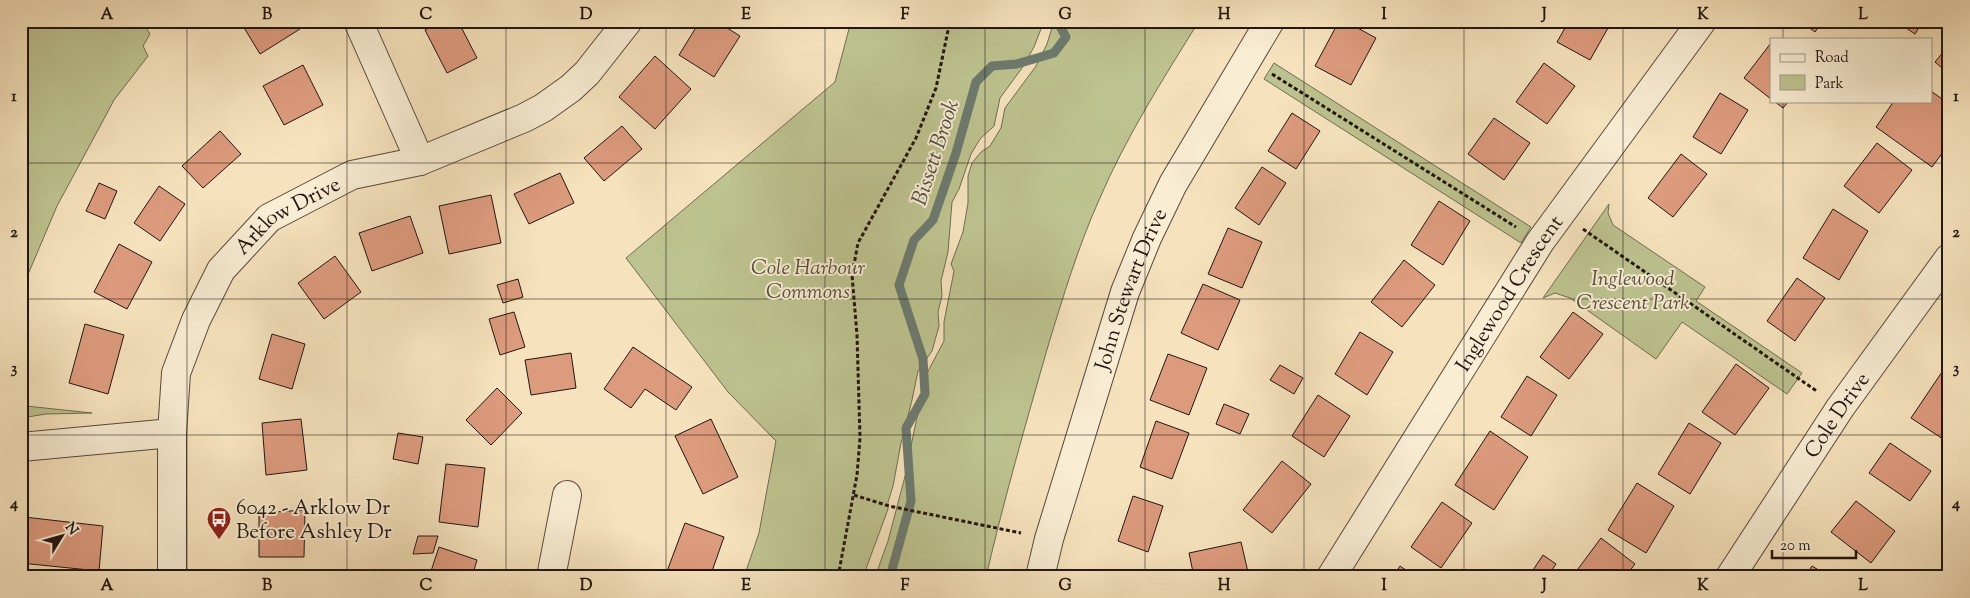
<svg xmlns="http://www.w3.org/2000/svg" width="1970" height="598" font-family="'Sorts Mill Goudy',serif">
	<rect width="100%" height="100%" fill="#f6e3bd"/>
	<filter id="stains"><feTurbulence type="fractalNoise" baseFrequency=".004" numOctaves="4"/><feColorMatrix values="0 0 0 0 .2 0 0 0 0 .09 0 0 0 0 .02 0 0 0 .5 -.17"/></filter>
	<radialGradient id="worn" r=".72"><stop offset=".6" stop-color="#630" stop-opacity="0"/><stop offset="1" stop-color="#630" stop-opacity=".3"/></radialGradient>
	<path fill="#bdc390" stroke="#706c50" d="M21 21H142L150 34 143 46 148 56 114 100 105 117 57 206 21 291Z
		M851 21H1044L1034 47 1022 68 1000 98 994 126 980 139 971 154 959 189 952 202 948 252 941 281 942 296 938 312 939 326 932 351 918 371 912 400 901 443 893 486 888 502V509L863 577H744L759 533 776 441 728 392 626 258 835 82Z
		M1054 21H1199C1163 79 1126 137 1099 200 1078 247 1063 297 1048 346 1026 423 1004 499 986 577H875L888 541 908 465 912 441 926 375 944 341V322L954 271 951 264 963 232 968 203V176L972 163 981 152 990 146 1001 128 1005 108 1036 66 1047 44Z
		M1274 63 1531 227 1521 243 1264 79Z
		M1609 204 1608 213 1613 225 1705 287 1696 301 1802 373 1787 394 1682 322 1656 359 1570 298 1555 293 1543 298Z
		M21 390 26 406 92 413 46 414 21 418Z"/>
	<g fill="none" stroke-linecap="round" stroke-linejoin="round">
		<path stroke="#6c7a6f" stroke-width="9" d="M1036 21H1050
			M890 577 911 501 906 428 925 394 923 359 899 285 914 240 933 220 956 153 976 82 992 66 1017 64 1054 53 1066 37 1057 21"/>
	</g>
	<path fill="#dd9b7e" stroke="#221511" d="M240 21H295L300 29 260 54Z
		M442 21H458L477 58 447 73 425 30Z
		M700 21H716L740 36 714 77 679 55Z
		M1339 21H1345L1376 38 1351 85 1315 66Z
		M1379 21H1395L1391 28Z
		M1569 21H1612L1590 60 1557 42Z
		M1800 21H1822L1815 32Z
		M1906 21H1923L1915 34 1903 26Z
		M1771 43V99L1744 78Z
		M1949 45V74L1935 62Z
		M655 56 691 89 655 129 619 97Z
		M1544 63 1575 86 1547 124 1516 102Z
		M303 65 323 105 284 125 263 86Z
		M1931 91 1949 104V144L1932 167 1876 127 1894 101H1931Z
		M1720 93 1748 110 1721 154 1693 137Z
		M1774 101H1789L1783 108Z
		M1292 113 1320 131 1296 169 1268 151Z
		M1494 118 1530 143 1504 180 1468 154Z
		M622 126 642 149 604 181 584 158Z
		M220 131 241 154 203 188 182 166Z
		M1877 143 1912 170 1879 213 1844 186Z
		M1681 154 1707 174 1673 217 1648 198Z
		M1262 167 1286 183 1259 225 1235 208Z
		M560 173 574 203 529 224 514 194Z
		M99 183 117 191 105 219 86 211Z
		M159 186 185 204 160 241 134 223Z
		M491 195 501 243 449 254 439 206Z
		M1439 201 1470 221 1443 265 1411 245Z
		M1833 209 1868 231 1839 280 1803 258Z
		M410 216 423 253 372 271 359 233Z
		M1228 228 1262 242 1242 288 1208 274Z
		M119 244 152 262 127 309 94 292Z
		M335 256 361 292 324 319 298 283Z
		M1404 260 1435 285 1402 327 1371 302Z
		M1797 278 1825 298 1795 341 1767 321Z
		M518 279 523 297 503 303 497 285Z
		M1203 284 1240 300 1218 350 1181 333Z
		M514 312 525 347 500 355 489 319Z
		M1573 312 1603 334 1569 379 1540 357Z
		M85 324 124 335 108 394 69 383Z
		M1360 332 1393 352 1367 395 1335 374Z
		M272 334 305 344 292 389 259 379Z
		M633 347 692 387 676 410 645 389 631 408 604 389Z
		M571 353 576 388 531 395 525 360Z
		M1168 354 1207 368 1189 415 1150 400Z
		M1736 364 1769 388 1735 435 1702 412Z
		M1280 365 1303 378 1294 394 1270 380Z
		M1944 369 1949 372V443L1911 418Z
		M1527 376 1557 395 1531 436 1501 417Z
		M497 388 522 413 491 445 466 420Z
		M1318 395 1350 416 1324 457 1292 436Z
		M1224 404 1249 414 1240 434 1216 424Z
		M301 419 307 470 266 475 262 423Z
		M711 419 738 477 703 494 675 436Z
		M1156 421 1189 433 1172 479 1140 467Z
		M1689 423 1721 443 1690 494 1658 474Z
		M1490 431 1528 457 1494 510 1455 485Z
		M398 433 423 437 418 464 393 459Z
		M1890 443 1931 471 1910 501 1869 473Z
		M1282 461 1311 484 1272 533 1243 510Z
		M446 464 485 468 478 527 439 522Z
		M1637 483 1674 506 1646 553 1608 530Z
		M1133 496 1163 506 1148 552 1118 541Z
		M1856 501 1895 531 1871 563 1831 532Z
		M1442 502 1472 523 1441 568 1411 547Z
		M305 510 304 557H259V513Z
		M24 517 103 526 99 571 21 563Z
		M685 523 724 537 710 577H673L666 574Z
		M418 536H438L433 553 413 554Z
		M1601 538 1635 564 1625 577H1572Z
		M1241 542 1248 572 1223 577H1194L1189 553Z
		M439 547 477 560 472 577H429Z
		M1543 555 1556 564 1547 577H1537L1531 573Z
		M1400 566 1416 577H1393Z
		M1812 566 1830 577H1805Z"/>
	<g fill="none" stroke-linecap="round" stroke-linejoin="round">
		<defs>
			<g id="minor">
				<path d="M358 21 420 161"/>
				<path d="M21 447 172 433"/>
				<path id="s1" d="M172 577V433L176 373 196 320 221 270 269 218 352 175 420 161 524 118 543 108 571 88 587 73 628 21"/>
				<path d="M551 577 567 495"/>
				<path id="s2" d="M1040 577 1049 539 1125 292 1147 238 1173 184 1270 21"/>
				<path id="s3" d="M1331 577 1540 242 1702 21"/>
				<path id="s4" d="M1730 577 1840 408 1949 258"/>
			</g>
		</defs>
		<use href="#minor" stroke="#57483c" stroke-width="30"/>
		<path stroke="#221511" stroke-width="3" stroke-dasharray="4 2.5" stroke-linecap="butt" d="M1272 74 1516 227
			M1583 229 1818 392
			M854 495 889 506 1021 533
			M838 577 857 475 860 438 857 335 852 275 858 243 916 138 936 88 950 21"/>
		<use href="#minor" stroke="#f9edd4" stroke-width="28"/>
	</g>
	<path fill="none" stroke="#221511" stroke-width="1" stroke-opacity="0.55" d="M187 21V577M347 21V577M506 21V577M666 21V577M825 21V577M985 21V577M1145 21V577M1304 21V577M1464 21V577M1623 21V577M1783 21V39M1783 101V577M21 163H1949M21 299H1949M21 435H1949"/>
	<defs>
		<symbol id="bus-pin" viewBox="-11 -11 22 30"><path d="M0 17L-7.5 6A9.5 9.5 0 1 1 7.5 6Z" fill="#8f2418" stroke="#f9edd4"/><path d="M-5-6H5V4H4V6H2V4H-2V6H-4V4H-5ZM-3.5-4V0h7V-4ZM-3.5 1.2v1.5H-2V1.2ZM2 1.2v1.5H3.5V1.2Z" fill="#fff"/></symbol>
	</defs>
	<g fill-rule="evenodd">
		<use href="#bus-pin" x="205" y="505" width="28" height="38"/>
	</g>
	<g text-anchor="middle" stroke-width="4" stroke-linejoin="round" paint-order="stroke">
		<g font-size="21" fill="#221511" stroke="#f9edd4">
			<text dy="7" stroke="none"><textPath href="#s1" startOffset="404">Arklow Drive</textPath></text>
			<text dy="7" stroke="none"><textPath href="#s2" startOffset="302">John Stewart Drive</textPath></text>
			<text dy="7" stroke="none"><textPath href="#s3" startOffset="335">Inglewood Crescent</textPath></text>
			<text dy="7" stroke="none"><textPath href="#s4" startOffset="194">Cole Drive</textPath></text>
		</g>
		<g font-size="21" font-style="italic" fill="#58523d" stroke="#f9edd4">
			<text x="808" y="274">Cole Harbour<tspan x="808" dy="24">Commons</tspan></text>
			<text x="1633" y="285">Inglewood<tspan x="1633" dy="24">Crescent Park</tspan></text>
		</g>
		<g font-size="21" fill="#221511" stroke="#f9edd4" text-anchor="start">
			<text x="236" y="514">6042 - Arklow Dr<tspan x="236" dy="24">Before Ashley Dr</tspan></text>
		</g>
		<g font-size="22" font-style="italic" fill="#4d5048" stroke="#f9edd4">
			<text transform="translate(934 152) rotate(-72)" y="8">Bissett Brook</text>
		</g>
	</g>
	<rect width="1970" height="598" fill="none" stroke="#f6e3bd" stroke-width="55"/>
	<rect x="1770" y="38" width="162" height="65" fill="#f9edd4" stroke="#a39786"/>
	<rect x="1780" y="54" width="25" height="8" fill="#f9edd4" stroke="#a39786"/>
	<text x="1815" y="62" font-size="15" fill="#221511">Road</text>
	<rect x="1780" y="75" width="25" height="15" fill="#bdc390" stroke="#a39786"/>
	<text x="1815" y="88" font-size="15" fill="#221511">Park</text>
	<g transform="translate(62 536) rotate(53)" stroke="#f9edd4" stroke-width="4" paint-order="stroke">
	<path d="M0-4L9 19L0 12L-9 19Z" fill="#221511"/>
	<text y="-8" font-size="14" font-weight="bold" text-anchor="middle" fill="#221511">N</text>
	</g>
	<path d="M1772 550v8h84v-8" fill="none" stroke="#221511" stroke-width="2.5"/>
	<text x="1780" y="550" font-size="15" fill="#221511" stroke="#f9edd4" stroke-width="4" paint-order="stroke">20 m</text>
	<rect x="28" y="28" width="1914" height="542" fill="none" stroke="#221511" stroke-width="2"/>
	<g font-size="16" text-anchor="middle" font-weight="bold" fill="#221511">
		<text x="107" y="19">A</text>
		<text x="267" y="19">B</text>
		<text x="426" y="19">C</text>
		<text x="586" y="19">D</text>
		<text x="746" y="19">E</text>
		<text x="905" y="19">F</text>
		<text x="1065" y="19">G</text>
		<text x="1224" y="19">H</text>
		<text x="1384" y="19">I</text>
		<text x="1544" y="19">J</text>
		<text x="1703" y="19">K</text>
		<text x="1863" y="19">L</text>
		<text x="14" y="101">1</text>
		<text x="1956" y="101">1</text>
		<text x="14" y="237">2</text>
		<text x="1956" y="237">2</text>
		<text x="14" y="373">3</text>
		<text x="1956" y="373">3</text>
		<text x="14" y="508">4</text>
		<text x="1956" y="508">4</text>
		<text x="107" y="590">A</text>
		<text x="267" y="590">B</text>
		<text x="426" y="590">C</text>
		<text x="586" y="590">D</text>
		<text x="746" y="590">E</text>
		<text x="905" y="590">F</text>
		<text x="1065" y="590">G</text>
		<text x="1224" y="590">H</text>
		<text x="1384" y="590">I</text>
		<text x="1544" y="590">J</text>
		<text x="1703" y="590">K</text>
		<text x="1863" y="590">L</text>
	</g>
	<rect width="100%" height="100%" filter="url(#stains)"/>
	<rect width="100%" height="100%" fill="url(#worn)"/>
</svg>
